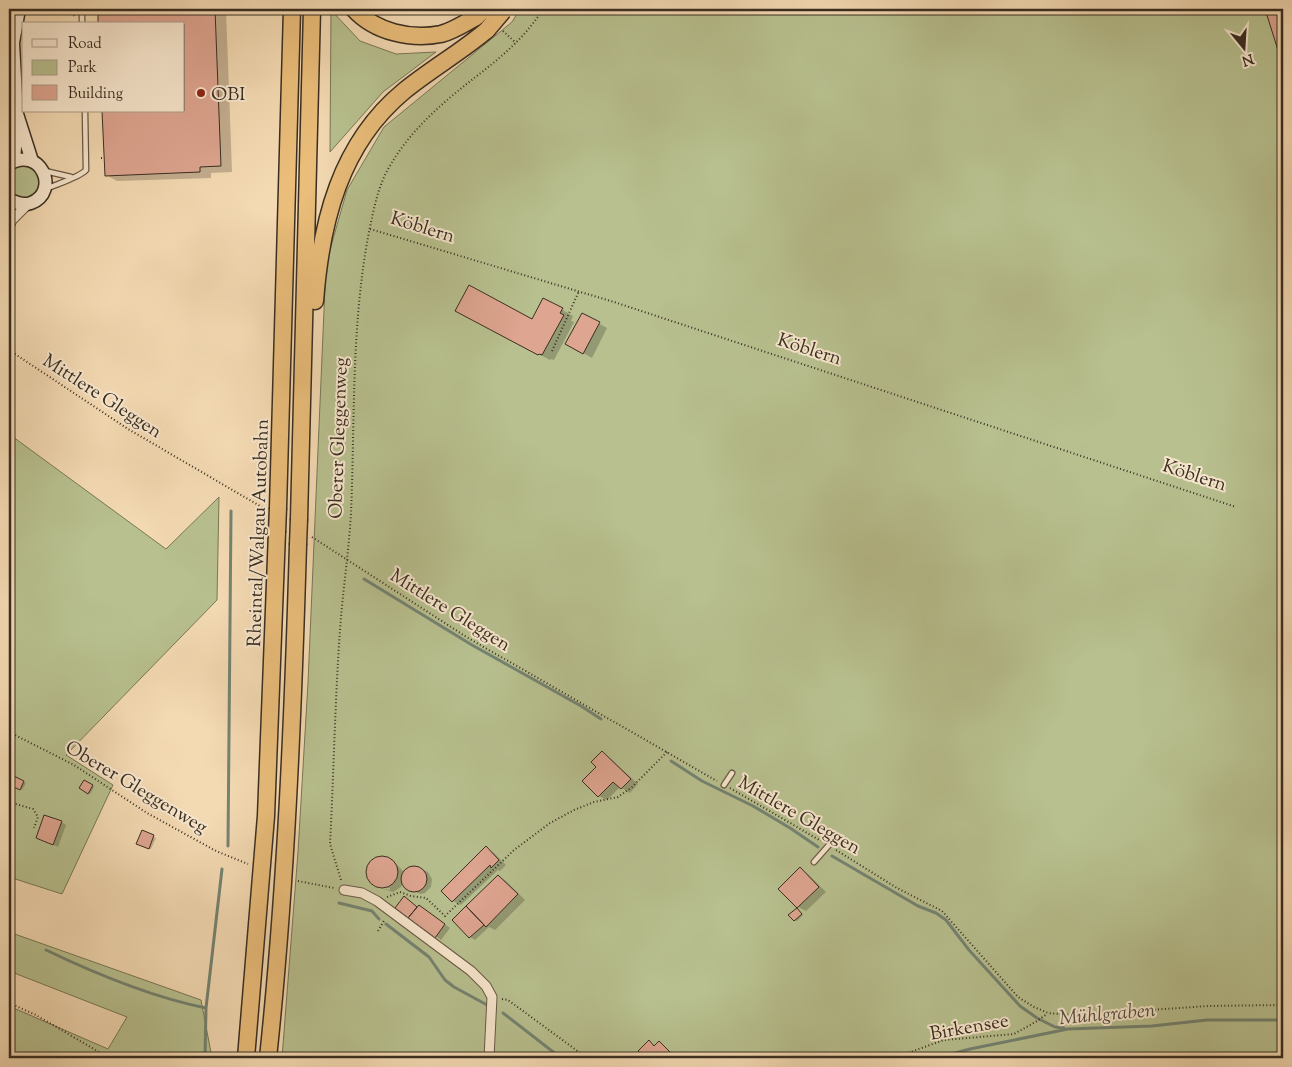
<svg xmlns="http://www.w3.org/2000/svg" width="1292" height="1067" font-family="'Sorts Mill Goudy',serif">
	<rect width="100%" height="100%" fill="#f4dab3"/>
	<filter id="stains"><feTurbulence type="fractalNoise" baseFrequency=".004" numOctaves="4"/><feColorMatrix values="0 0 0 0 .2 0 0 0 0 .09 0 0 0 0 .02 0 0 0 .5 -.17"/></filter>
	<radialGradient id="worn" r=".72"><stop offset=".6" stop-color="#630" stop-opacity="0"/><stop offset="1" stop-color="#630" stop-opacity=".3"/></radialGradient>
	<path fill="#b8c08f" stroke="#787758" d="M520 9H1283V1058H282L298 852 308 683 326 264 347 190 384 127 512 22Z
		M331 10 360 41 396 54 436 52 383 92 330 152Z
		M7 182a16 16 0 1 1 32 0a16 16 0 1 1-32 0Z
		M9 434 166 549 219 497 217 600 66 755 113 785 62 894 9 877Z
		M9 932 201 1000 212 1058H9V1006L108 1049 127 1017 9 971Z"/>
	<path fill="#0003" d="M99 9H226L232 172 211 173V178L117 181 106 175 184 111V24H100Z
		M1266 9H1283V62Z
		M544 299 573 316 571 321 574 322 554 360 551 359 550 360 468 317 533 321Z
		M583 315 607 328 592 358 567 344Z
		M602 753 610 758 638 784 630 793 620 787 607 800 599 796 597 767Z
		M15 778 26 783 22 790 12 784Z
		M85 781 94 787 90 794 81 787Z
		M61 822 66 825 58 847 42 840Z
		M142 832 156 838 151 849 140 844Z
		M486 848 494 853 506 865 500 871 498 870 461 905 453 901Z
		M382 858 395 863 404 872 411 867 422 869 428 872 432 879 431 887 425 893 421 894 407 889 403 883 401 887 393 892 381 888 390 890V888L375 885 371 882 367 873 368 868 373 860Z
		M800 869 808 874 826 892 806 911 798 907Z
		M498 876 506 881 525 900 495 930 489 927 475 940 470 937 453 920Z
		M409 901 418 908 424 909 450 928 441 940 397 908Z
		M798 909 803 915 797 921 794 920Z
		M649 1042 655 1046 659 1043 676 1058H647L640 1051Z"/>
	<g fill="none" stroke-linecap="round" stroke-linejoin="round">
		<path stroke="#748372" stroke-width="3" d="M364 579 472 645 581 706 601 719
			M671 761 702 781 753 806 790 828 818 847
			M228 846 231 511
			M832 856 918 906 936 913 946 920 969 950 1020 1006 1037 1018 1055 1027 1064 1028
			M339 903 372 911 379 919
			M386 924 429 957 445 980 454 987 489 1006
			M46 950C96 974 151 997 206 1008
			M503 1013 561 1058
			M205 1058 206 1008 222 869
			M936 1058 970 1049 1068 1029 1152 1026 1207 1020H1283"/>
	</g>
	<path fill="#dea590" stroke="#392e22" d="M98 9H215L221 166 200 167V172L105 176 102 111H184V24H98Z
		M1265 9H1281L1283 14V66Z
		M469 285 532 319 543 298 563 308 560 313 564 315 542 355 539 354 538 355 455 311Z
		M582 313 600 322 583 354 565 344Z
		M602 751 631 779 621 789 613 782 598 797 582 781 596 767 591 762Z
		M14 776 24 781 20 790 10 785Z
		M84 780 93 785 88 794 79 788Z
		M44 815 62 821 53 845 36 838Z
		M142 830 154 835 149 849 136 844Z
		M486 846 499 860 491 868 490 865 452 902 441 891Z
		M366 872a16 16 0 1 1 32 0a16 16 0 1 1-32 0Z
		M401 879a13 13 0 1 1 26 0a13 13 0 1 1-26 0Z
		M800 867 819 887 797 908 778 889Z
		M498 875 518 894 486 927 466 906Z
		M404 896 417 907 408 918 395 908Z
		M419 905 445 924 435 938 408 918Z
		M466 906 484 925 469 938 452 920Z
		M797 908 802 914 794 921 788 915Z
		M649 1040 654 1046 659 1041 672 1054 668 1058H646L638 1051Z"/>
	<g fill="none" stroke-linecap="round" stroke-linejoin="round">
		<defs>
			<path id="lane" d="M82 9V24
				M45 171 71 177
				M46 189C57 184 80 177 86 170L85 111
				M724 785 732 773
				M814 862 829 845"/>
			<path id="street" d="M9 227 12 220 28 204
				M344 890 362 893 377 901 471 971 486 986 492 997 489 1058"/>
			<path id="secondary" d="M19 9 13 43 17 114 32 161
				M14 161 17 121
				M9 164C40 145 61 191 31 203 23 206 16 203 9 199"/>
			<path id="highway" d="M354 9C375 32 411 40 441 34 453 31 465 23 476 17
				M315 301C321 222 340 144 404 91 431 69 461 52 487 30
				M278 508 292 9
				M299 519 312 9
				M246 1058 266 816 277 532
				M268 1058C286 888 293 716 298 545"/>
		</defs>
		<use href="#lane" stroke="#685946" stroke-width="7"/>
		<use href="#street" stroke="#685946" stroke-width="11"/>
		<use href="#secondary" stroke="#392e22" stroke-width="15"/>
		<use href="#highway" stroke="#392e22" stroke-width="19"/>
		<path stroke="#392e22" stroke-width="2" stroke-dasharray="1 2.5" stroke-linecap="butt" d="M71 9 74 16
			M503 31 516 43
			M106 111V112
			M101 158H104
			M370 229 614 302 1236 507
			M9 350 128 429 265 509
			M552 351 579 291
			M312 537 468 638 717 781
			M9 732 74 765 147 813 216 851 248 864
			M730 788 821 841
			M9 802 33 809 38 817 34 828
			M836 850 897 888 942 911 1018 997 1034 1007 1048 1013 1074 1015 1209 1006 1283 1005
			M341 880 330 844C334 769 335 693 341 617 344 583 349 548 351 513 355 420 351 325 369 232 374 208 378 185 391 164 411 130 442 103 473 79 499 59 525 38 543 9
			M298 881 334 888
			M387 897 400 892 411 896 426 898 445 916 514 850 550 823 574 810 594 802 618 797 632 787 667 752
			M378 931 385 919
			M502 999 508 1000 587 1058
			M9 1003 36 1015 109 1058
			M860 1058 905 1054 944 1040 1014 1034 1037 1021 1047 1014"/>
		<use href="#lane" stroke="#f8e7ce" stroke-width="4.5"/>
		<use href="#street" stroke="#f8e7ce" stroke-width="9"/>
		<use href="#secondary" stroke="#f8e7ce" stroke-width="12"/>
		<use href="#highway" stroke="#eabd7a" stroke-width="16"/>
		<defs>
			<path id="highway-bridge" d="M476 17 484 9
				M487 30 503 11
				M277 532 278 508
				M298 545 299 519"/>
		</defs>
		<use href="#highway-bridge" stroke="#392e22" stroke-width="19" stroke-linecap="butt"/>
		<use href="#highway-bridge" stroke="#eabd7a" stroke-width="16"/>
	</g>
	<circle fill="#8f2418" stroke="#f8e7ce" stroke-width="2" cx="201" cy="93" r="5"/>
	<g text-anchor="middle" stroke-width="4" stroke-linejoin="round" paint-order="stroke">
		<g font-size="19" fill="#392e22" stroke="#f8e7ce" text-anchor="start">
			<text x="211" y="100">OBI</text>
		</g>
		<g font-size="19" fill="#392e22" stroke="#f8e7ce">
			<text transform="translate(423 226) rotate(17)" y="7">Köblern</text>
			<text transform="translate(810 348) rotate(18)" y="7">Köblern</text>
			<text transform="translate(103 395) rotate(33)" y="7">Mittlere Gleggen</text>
			<text transform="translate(337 438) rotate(-88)" y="7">Oberer Gleggenweg</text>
			<text transform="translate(1195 474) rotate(18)" y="7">Köblern</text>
			<text transform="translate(257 533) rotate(-88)" y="7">Rheintal/Walgau Autobahn</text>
			<text transform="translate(451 609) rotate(32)" y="7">Mittlere Gleggen</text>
			<text transform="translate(137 786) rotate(31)" y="7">Oberer Gleggenweg</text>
			<text transform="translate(800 814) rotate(30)" y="7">Mittlere Gleggen</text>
			<text transform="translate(969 1026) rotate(-10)" y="7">Birkensee</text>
		</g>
		<g font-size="20" font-style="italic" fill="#525144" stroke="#f8e7ce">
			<text transform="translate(1107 1013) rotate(-5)" y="7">Mühlgraben</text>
		</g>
	</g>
	<rect width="1292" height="1067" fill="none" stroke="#f4dab3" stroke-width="30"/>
	<rect x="10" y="10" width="1272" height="1047" fill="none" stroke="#392e22" stroke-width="2.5"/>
	<rect x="15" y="15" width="1262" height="1037" fill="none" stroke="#392e22"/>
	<rect x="22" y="22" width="162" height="90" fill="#f8e7ce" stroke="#ac9d89"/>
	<rect x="32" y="39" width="25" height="8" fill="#f8e7ce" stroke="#ac9d89"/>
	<text x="68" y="48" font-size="15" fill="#392e22">Road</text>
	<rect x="32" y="60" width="25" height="15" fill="#b8c08f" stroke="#ac9d89"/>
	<text x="68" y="72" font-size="15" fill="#392e22">Park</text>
	<rect x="32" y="85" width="25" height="15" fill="#dea590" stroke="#ac9d89"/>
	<text x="68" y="98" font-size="15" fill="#392e22">Building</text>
	<g transform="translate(1244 48) rotate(162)" stroke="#f8e7ce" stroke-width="4" paint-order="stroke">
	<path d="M0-4L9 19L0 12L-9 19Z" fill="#392e22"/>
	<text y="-8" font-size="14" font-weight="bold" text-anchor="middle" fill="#392e22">N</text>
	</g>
	<rect width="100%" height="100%" filter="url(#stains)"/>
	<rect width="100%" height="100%" fill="url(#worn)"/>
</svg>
